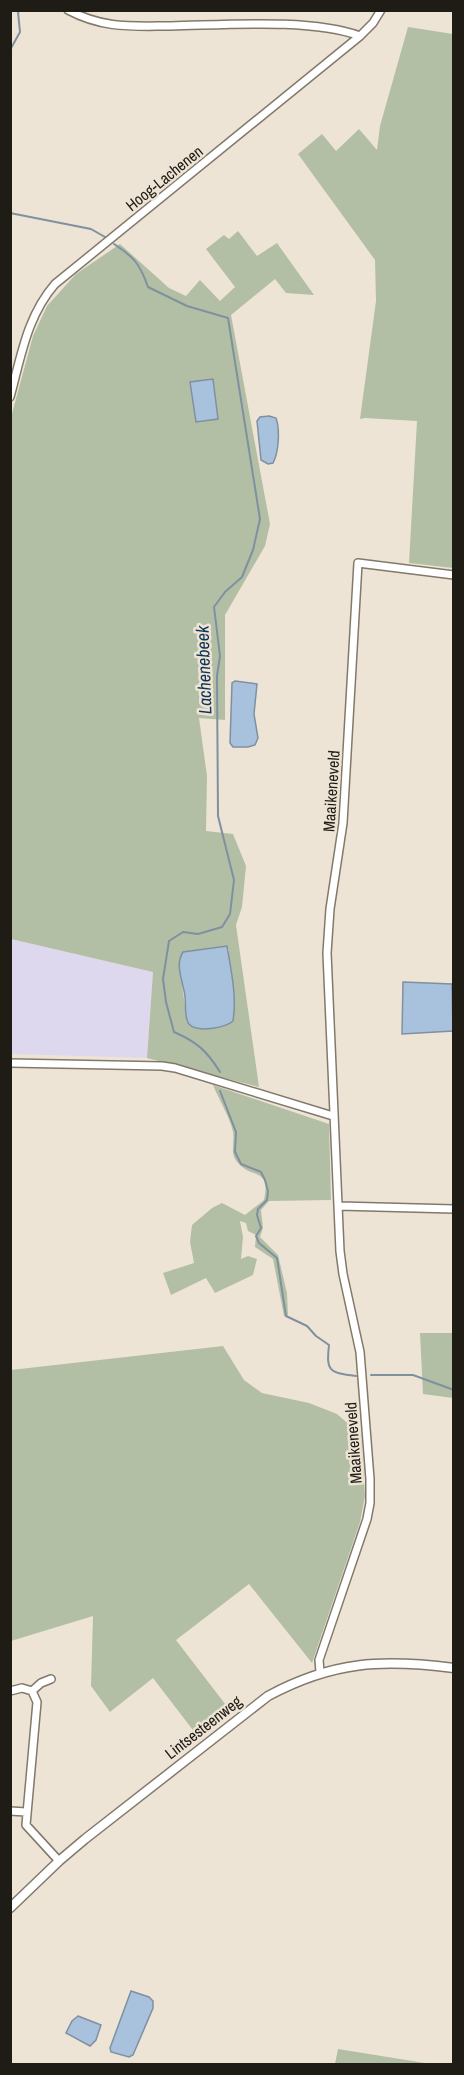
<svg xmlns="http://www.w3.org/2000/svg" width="464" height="2075" font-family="'Archivo Narrow',sans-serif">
	<rect width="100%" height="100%" fill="#eee4d5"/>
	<path fill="#ded8ee" d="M11 939 153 972 147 1058 11 1054Z"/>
	<path fill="#b2bfa5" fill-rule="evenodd" d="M408 27 453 34V568L409 563 417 421 365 418 360 419 376 301 375 260 298 154 322 134 336 151 359 129 377 150 380 126Z
		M238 231 257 256 277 243 314 295 286 293 275 279 231 315 270 524 265 546 225 615V720L199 718 207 776 206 831 233 834 246 866 242 907 236 925 259 1087 147 1058 153 972 11 939 10 421 33 336 47 306 76 274 120 244 169 288 186 296 200 280 220 301 235 287 206 249 224 235 229 239ZM212 948 229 949C227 955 231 987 234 994L187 1022 179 961 183 952Z
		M213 1085 329 1124 331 1200 269 1201 261 1210 263 1228 260 1237 278 1255 287 1293 288 1315 284 1316 273 1259 255 1247 256 1235 248 1231 246 1223 240 1221 243 1237 241 1259 248 1256 257 1259 253 1275 215 1293 206 1278 171 1295 163 1273 194 1263 190 1242 192 1225 212 1208 222 1203 245 1215 264 1200C271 1167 251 1179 238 1163 229 1153 235 1145 233 1132 231 1119 218 1098 213 1085Z
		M420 1333H453V1398L423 1394Z
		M223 1346 244 1380 262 1393 309 1403 337 1414 361 1435 365 1496 360 1522 312 1663 249 1584 176 1640 232 1713 199 1738 153 1678 110 1712 91 1686 93 1616 11 1641V1370Z
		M338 2049 431 2064H335Z"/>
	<path fill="#a8c1dc" stroke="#7f90a1" stroke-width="1.5" d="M213 379 218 419 196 422 190 382Z
		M269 416 276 418C280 429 279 452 273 463L268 464 261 460 257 421 260 417Z
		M235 681 257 684 254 714 258 738 255 745 248 747H233L230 743 232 683Z
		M227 946C231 970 237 996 233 1021 225 1028 197 1033 189 1024 184 1018 186 1004 185 997 184 983 174 966 183 952Z
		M403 982 452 984 453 1031 402 1034Z
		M131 1991 149 1997 153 2001V2008L133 2055 129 2057 111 2052 110 2048Z
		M78 2016 101 2025 96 2040 90 2046 66 2033 72 2021Z"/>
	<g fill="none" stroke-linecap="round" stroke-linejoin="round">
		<path stroke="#7f90a1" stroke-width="2" d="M10 50 20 32 18 12 21 10
			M10 213 91 229 105 237
			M114 244C134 257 140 264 148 287L187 306 228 318 260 519 253 550 242 577 225 592 214 607 220 656 217 676 218 816 234 880 230 914 222 927 198 934 183 932 169 941 163 979 166 1002 174 1032C197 1042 207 1051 220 1072
			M220 1091 236 1132 235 1152 241 1164 261 1172 265 1180 268 1191 267 1200 258 1209 257 1215 261 1228 256 1236 259 1243 277 1258 286 1316 307 1326 316 1336 329 1345C326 1371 329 1373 356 1376
			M371 1375H413L454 1390"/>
		<defs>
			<path id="minor" d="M68 10C104 29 132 26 171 26 225 25 310 18 360 36
				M10 397C21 357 27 316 55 284L360 36 373 23 381 10
				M10 1063 162 1066 175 1068 333 1116
				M339 1206 454 1209
				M320 1672 319 1660 367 1519 370 1503V1479L360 1352 343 1274 340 1251 327 953 330 909 343 823 358 563 454 575
				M10 1691 22 1688 32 1691 37 1702 26 1825 59 1861
				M32 1691 41 1683 51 1679
				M10 1811 26 1812"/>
			<path id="tertiary" d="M10 1908 59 1861 85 1839 268 1696C333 1661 382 1659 454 1668"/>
		</defs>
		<use href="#minor" stroke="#82796b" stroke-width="10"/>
		<use href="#tertiary" stroke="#82796b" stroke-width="11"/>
		<use href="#minor" stroke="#fff" stroke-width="7"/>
		<use href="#tertiary" stroke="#fff" stroke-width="8"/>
	</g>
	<g text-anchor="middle" stroke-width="5" stroke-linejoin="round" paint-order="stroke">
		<g font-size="16" fill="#1f1c16" stroke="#eee4d5">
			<text transform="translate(164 178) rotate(-39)" y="6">Hoog-Lachenen</text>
			<text transform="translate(331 791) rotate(-86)" y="6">Maaikeneveld</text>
			<text transform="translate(353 1443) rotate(-94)" y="6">Maaikeneveld</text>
			<text transform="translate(203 1727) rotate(-38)" y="6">Lintsesteenweg</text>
		</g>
		<g font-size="18" font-style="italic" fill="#0d3357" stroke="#eee4d5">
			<text transform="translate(204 670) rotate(-92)" y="6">Lachenebeek</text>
		</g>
	</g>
	<rect width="464" height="2075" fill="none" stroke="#1f1c16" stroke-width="24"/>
</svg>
